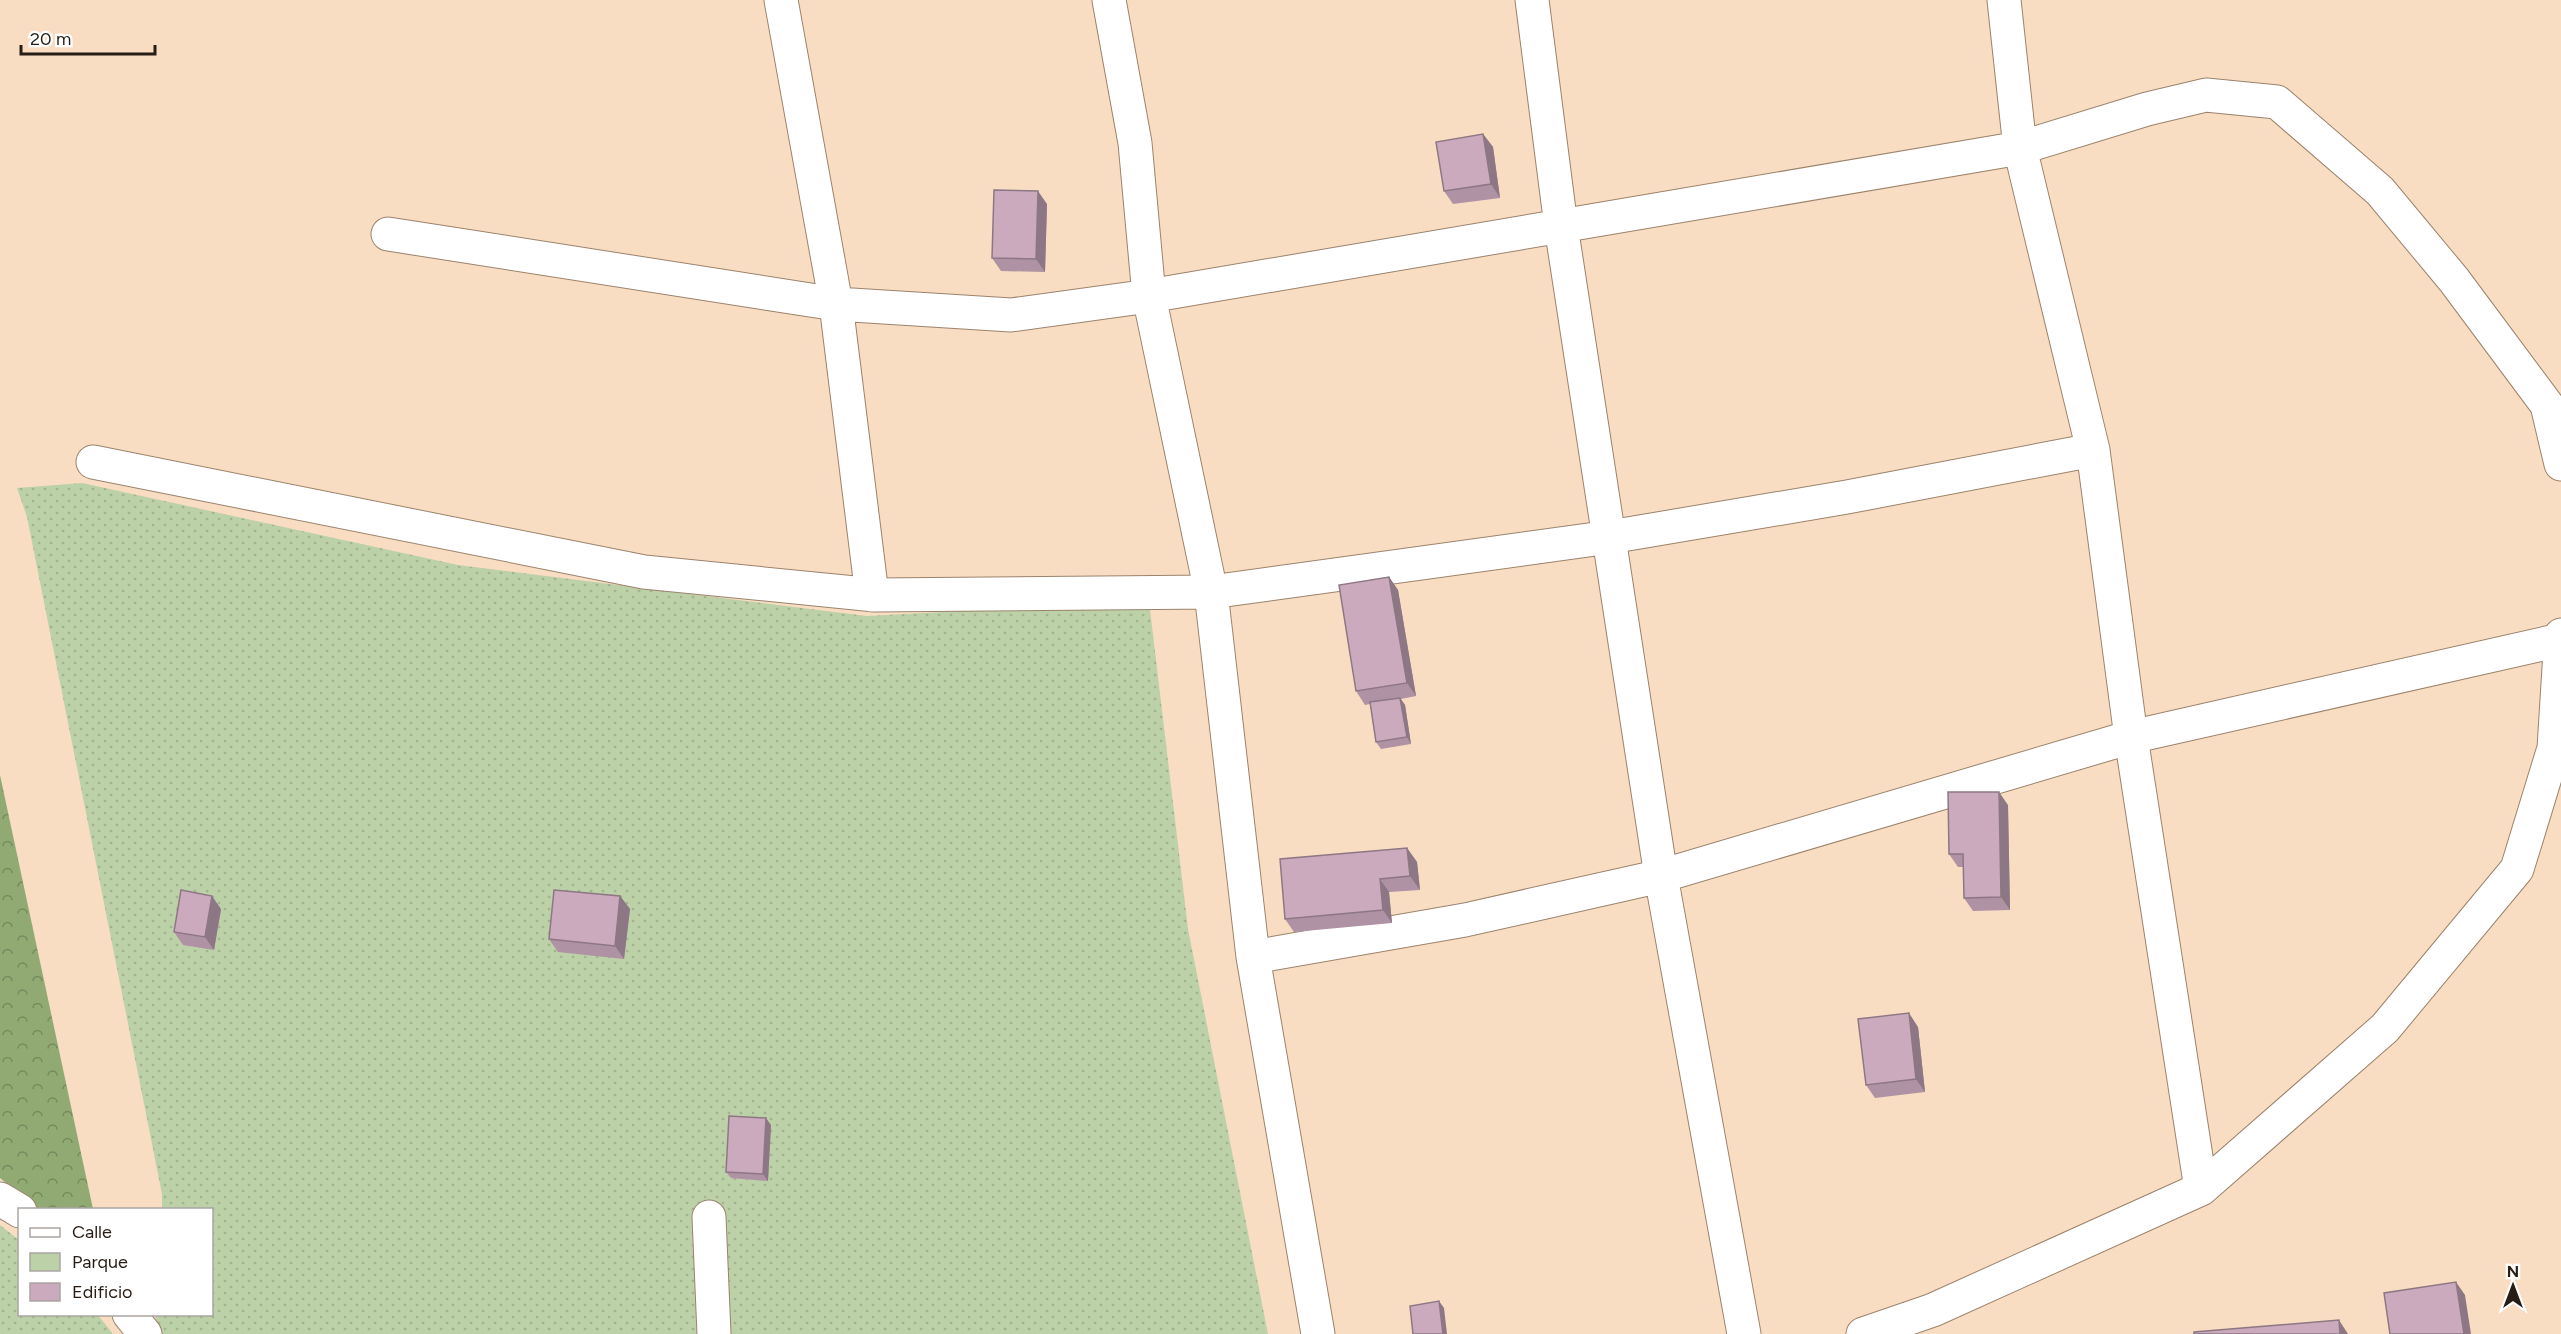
<svg xmlns="http://www.w3.org/2000/svg" width="2561" height="1334" font-family="Figtree,sans-serif">
	<defs>
		<pattern id="green-dots" width="8" height="8" patternUnits="userSpaceOnUse" patternTransform="scale(1.5)"><rect width="8" height="8" fill="#bdd1a8"/><path d="M2 2h.1M6 6h.1" fill="none" stroke="#a2b390" stroke-width="1.8" stroke-linecap="round"/></pattern>
		<pattern id="forest-crowns" width="20" height="18" patternUnits="userSpaceOnUse" patternTransform="scale(1.5)"><rect width="20" height="18" fill="#91aa73"/><path d="M2 6a3 3 0 1 1 6 0M12 15a3 3 0 1 1 6 0" fill="none" stroke="#768a5d"/></pattern>
	</defs>
	<rect width="100%" height="100%" fill="#f8ddc3"/>
	<path fill="url(#green-dots)" d="M82 483 458 565 867 616 1149 601 1188 929 1268 1334H160L155 1328 156 1315 212 1314V1210L162 1209V1194L27 517 17 488Z
		M0 1225 19 1240 20 1314 98 1315 113 1334H0Z"/>
	<path fill="url(#forest-crowns)" d="M0 775 93 1209H37L0 1178Z"/>
	<g fill="none" stroke-linecap="round" stroke-linejoin="round">
		<defs>
			<path id="street" d="M781 0 836 304 872 595
				M2004 0 2020 148 2093 450 2131 737 2201 1189
				M388 234 836 304 1011 315 1149 296 1561 226 1532 0
				M93 462 644 572 875 595 1211 592 1149 296 1135 143 1109 0
				M1253 957 1465 920 1661 876 2131 737 2560 640
				M0 1199 20 1211
				M709 1217 714 1334
				M129 1314 145 1334
				M1318 1334 1253 957 1211 592 1610 537 1847 497 2093 450
				M1744 1334 1661 876 1561 226 2020 148 2147 109 2206 95 2277 102 2380 191 2454 280 2547 405 2561 464
				M1863 1334 1933 1310 2201 1189 2385 1028 2517 869 2554 748 2561 635"/>
		</defs>
		<use href="#street" stroke="#9b836b" stroke-width="35"/>
		<use href="#street" stroke="#fff" stroke-width="33"/>
	</g>
	<path fill="#af92a3" d="M1483 134 1493 147 1500 198 1453 204 1444 191Z
		M1047 204 1045 272 1001 271 992 258Z
		M1389 577 1398 590 1416 696 1401 699 1405 705 1411 744 1381 749 1376 742 1370 704 1365 705 1356 691Z
		M2008 805 2010 910 1973 911 1964 898 1963 867H1958L1949 854Z
		M1407 848 1417 862 1420 890 1389 892 1392 923 1294 932 1285 919Z
		M620 896 630 909 624 959 558 952 549 939Z
		M221 909 214 950 183 945 174 932Z
		M1918 1027 1925 1092 1875 1098 1866 1085Z
		M771 1125 768 1181 731 1178 726 1172Z"/>
	<path fill="#8e7784" d="M1483 134 1493 147 1500 198 1491 184Z
		M1038 191 1047 204 1045 272 1036 259Z
		M1389 577 1398 590 1416 696 1407 683Z
		M1400 698 1405 705 1411 744 1407 737Z
		M1999 792 2008 805 2010 910 2001 897Z
		M1407 848 1417 862 1420 890 1410 876Z
		M1380 879 1389 892 1392 923 1383 910Z
		M212 896 221 909 214 950 205 937Z
		M620 896 630 909 624 959 615 946Z
		M1909 1013 1918 1027 1925 1092 1916 1079Z
		M766 1118 771 1125 768 1181 763 1174Z
		M2456 1282 2465 1295 2471 1334H2464Z
		M1439 1301 1444 1308 1447 1334H1443Z
		M2339 1320 2348 1334H2340Z"/>
	<path fill="#cbaabd" stroke="#8e7784" stroke-width="1.5" d="M1483 134 1491 184 1444 191 1436 142Z
		M994 190 1038 191 1036 259 992 258Z
		M1389 577 1407 683 1356 691 1339 585Z
		M1400 698 1407 737 1376 742 1370 702Z
		M1948 792H1999L2001 897 1964 898 1963 854H1949Z
		M1407 848 1410 876 1380 879 1383 910 1285 919 1280 859Z
		M181 890 212 896 205 937 174 932Z
		M554 890 620 896 615 946 549 939Z
		M1909 1013 1916 1079 1866 1085 1858 1019Z
		M729 1116 766 1118 763 1174 726 1172Z
		M2456 1282 2464 1334H2390L2384 1293Z
		M1439 1301 1443 1334H1413L1410 1306Z
		M2339 1320 2340 1334H2194V1332Z"/>
	<rect x="18" y="1208" width="195" height="108" fill="#ffffff" stroke="#a9a5a1" stroke-width="1.5"/>
	<rect x="30" y="1228" width="30" height="9" fill="#ffffff" stroke="#a9a5a1" stroke-width="1.5"/>
	<text x="72" y="1238" font-size="18" fill="#271d14">Calle</text>
	<rect x="30" y="1253" width="30" height="18" fill="#bdd1a8" stroke="#a9a5a1" stroke-width="1.5"/>
	<text x="72" y="1268" font-size="18" fill="#271d14">Parque</text>
	<rect x="30" y="1283" width="30" height="18" fill="#cbaabd" stroke="#a9a5a1" stroke-width="1.5"/>
	<text x="72" y="1298" font-size="18" fill="#271d14">Edificio</text>
	<g transform="translate(2513 1286)" stroke="#ffffff" stroke-width="4.5" paint-order="stroke">
	<path d="M0-4.5L10 22L0 15L-10 22Z" fill="#271d14"/>
	<text y="-9" font-size="16" font-weight="bold" text-anchor="middle" fill="#271d14">N</text>
	</g>
	<path d="M21 45v9h134v-9" fill="none" stroke="#271d14" stroke-width="3"/>
	<text x="30" y="45" font-size="18" fill="#271d14" stroke="#ffffff" stroke-width="4.5" paint-order="stroke">20 m</text>
</svg>
